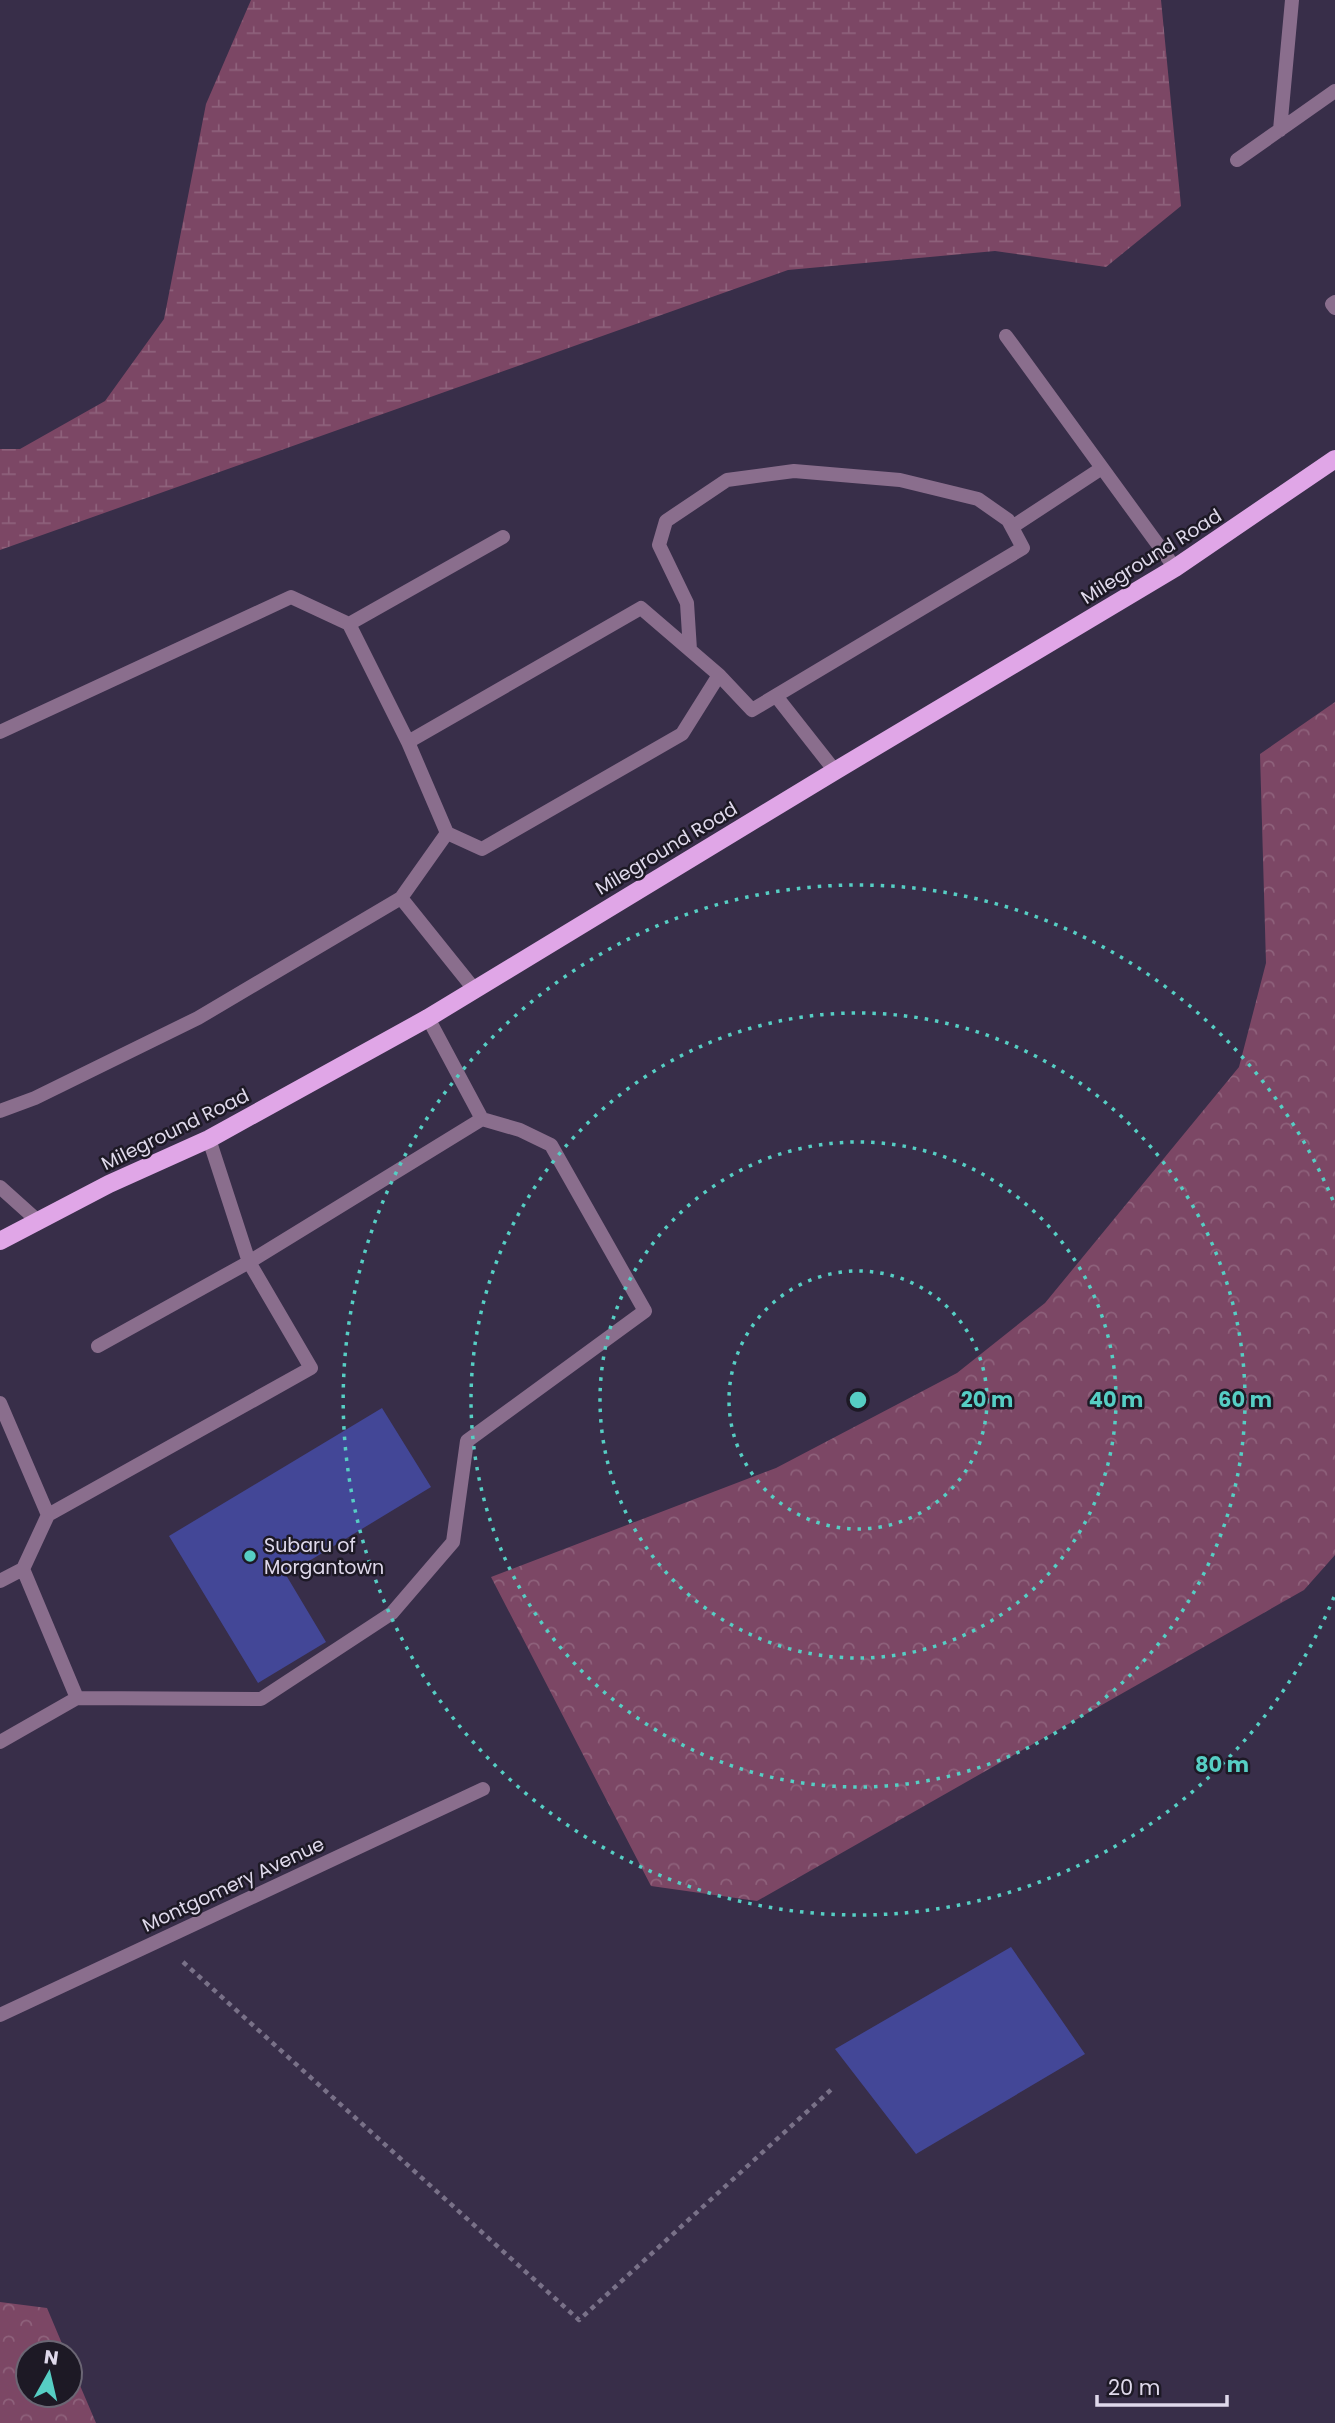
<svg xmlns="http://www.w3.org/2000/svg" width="1335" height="2423" font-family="Poppins,sans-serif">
	<defs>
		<pattern id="forest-crowns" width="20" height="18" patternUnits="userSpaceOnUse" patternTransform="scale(1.75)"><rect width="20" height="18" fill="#7c4765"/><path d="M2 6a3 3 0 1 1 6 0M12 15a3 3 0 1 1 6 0" fill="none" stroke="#8e617b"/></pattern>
		<pattern id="wetland-marsh" width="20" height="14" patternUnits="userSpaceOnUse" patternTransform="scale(1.75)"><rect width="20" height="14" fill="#7c4765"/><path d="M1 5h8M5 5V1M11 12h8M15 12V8" fill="none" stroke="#8e617b"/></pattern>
	</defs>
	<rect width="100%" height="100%" fill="#382e49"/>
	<path fill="url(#forest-crowns)" d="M1335 702V1555L1304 1590 757 1901 651 1886 491 1577 776 1468 957 1373 1045 1303 1239 1067 1266 963 1260 754Z
		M0 2302 47 2308 66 2353H28V2395H70V2362L96 2423H0Z"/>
	<path fill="url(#wetland-marsh)" d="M251 0H1161L1181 206 1106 267 995 251 788 270 0 550V449H20L105 401 164 319 206 104Z"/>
	<path fill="#434797" d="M382 1408 431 1487 286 1575 326 1642 258 1683 169 1536Z
		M1011 1947 1085 2054 916 2154 835 2049Z"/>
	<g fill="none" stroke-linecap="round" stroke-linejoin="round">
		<path stroke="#797188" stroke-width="4.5" stroke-dasharray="5 5" stroke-linecap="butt" d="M183 1962 579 2320 834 2087"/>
		<path stroke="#8a6e8d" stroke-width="14" d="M1280 130 1292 0
			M1237 160 1335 91
			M1335 302 1332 304 1335 308
			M1006 336 1175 568
			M1012 527 1102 468
			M349 624 503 537
			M690 650 687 603 659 545 666 521 727 480 794 471 900 480 978 499 1008 520 1023 548 752 710 719 675
			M776 696 835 771
			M0 732 291 597 349 624 408 742 447 833 401 898 474 989
			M408 742 641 608 719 675 682 734 482 849 447 833
			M0 1111 35 1098 198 1018 401 898
			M0 1187 39 1222
			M98 1346 249 1262 482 1119 428 1018
			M0 1403 48 1515 311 1368 249 1262 209 1139
			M0 1581 23 1569 48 1515
			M77 1698 261 1699 392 1613 453 1542 467 1441 645 1311 551 1145 520 1130 482 1119
			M0 1742 77 1698 23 1569"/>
		<path stroke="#8a6e8d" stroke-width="14" d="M0 2015 483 1789"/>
		<path stroke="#e0a6e7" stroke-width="18" d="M0 1241 109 1184 209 1139 428 1018 835 771 1175 568 1335 459"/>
	</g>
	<g fill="none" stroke="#56cec4" stroke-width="3.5" stroke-dasharray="3.5 7">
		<circle cx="858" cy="1400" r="129"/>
		<circle cx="858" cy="1400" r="258"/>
		<circle cx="858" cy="1400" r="387"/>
		<path d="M1334 1597A515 515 0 1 1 1334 1203"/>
	</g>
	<circle fill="#56cec4" stroke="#1d1925" stroke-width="2.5" cx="250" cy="1556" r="7"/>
	<g text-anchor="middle" stroke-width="5" stroke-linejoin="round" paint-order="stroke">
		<g font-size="19" fill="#dfd9eb" stroke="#1d1925">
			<text transform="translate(1151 556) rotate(-32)" y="7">Mileground Road</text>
			<text transform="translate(666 848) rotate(-31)" y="7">Mileground Road</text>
			<text transform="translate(175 1129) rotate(-26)" y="7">Mileground Road</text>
			<text transform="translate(233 1884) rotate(-25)" y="7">Montgomery Avenue</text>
		</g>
		<g font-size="19" fill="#dfd9eb" stroke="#1d1925" text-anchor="start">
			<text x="264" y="1552">Subaru of<tspan x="264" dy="22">Morgantown</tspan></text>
		</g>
	</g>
	<circle cx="858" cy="1400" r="10" fill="#56cec4" stroke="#1d1925" stroke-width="3.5"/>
	<g font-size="21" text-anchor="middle" font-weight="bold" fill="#56cec4" stroke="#1d1925" stroke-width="5" stroke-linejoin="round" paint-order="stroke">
		<text x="987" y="1407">20 m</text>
		<text x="1116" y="1407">40 m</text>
		<text x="1245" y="1407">60 m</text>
		<text x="1222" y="1772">80 m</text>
	</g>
	<g transform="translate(49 2374) rotate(8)"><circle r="33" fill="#1d1925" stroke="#6b6674" stroke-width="2"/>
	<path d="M0-5L12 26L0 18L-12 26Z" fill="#56cec4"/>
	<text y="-10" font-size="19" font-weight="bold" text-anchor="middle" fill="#dfd9eb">N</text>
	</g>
	<path d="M1097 2395v10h130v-10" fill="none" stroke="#dfd9eb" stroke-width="3.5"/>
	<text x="1108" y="2395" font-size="21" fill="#dfd9eb" stroke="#1d1925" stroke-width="5" paint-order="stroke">20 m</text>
</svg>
